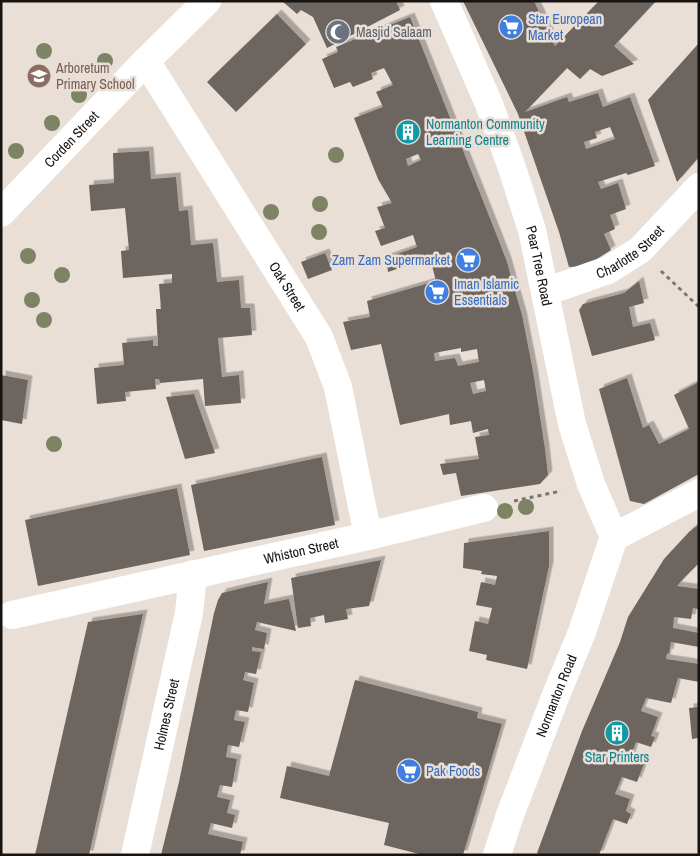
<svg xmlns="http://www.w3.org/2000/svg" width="700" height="856" font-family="'Archivo Narrow',sans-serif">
	<defs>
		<filter id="shadow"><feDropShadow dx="4.5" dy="-4.5" stdDeviation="0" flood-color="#0004"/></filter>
	</defs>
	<rect width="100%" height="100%" fill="#e9dfd7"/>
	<path fill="#6d655e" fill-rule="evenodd" filter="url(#shadow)" d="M282 1H396L400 10 327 48 313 17 301 10 297 14Z
		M463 1H534L555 46 599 1H656L614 46 634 64 602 76 590 69 580 79 567 68 525 112 567 97 569 102 598 93 603 107 630 97 655 166 628 175 626 173 598 182 601 189 618 183 626 209 610 215 615 229 604 234 611 250 586 266 569 267 559 232 518 114ZM610 127 615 139 586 149 584 142 597 138 595 132Z
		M277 14 306 44 236 112 207 82Z
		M410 17 497 236 507 262 513 284 522 315 533 371 545 449 548 475 540 484 461 496 456 473 443 475 440 464 479 459 475 437 489 435 488 429 473 433 471 421 450 425 449 414 400 425 381 344 351 350 343 322 370 317 367 301 436 281 430 258 388 272 386 258 417 247 413 235 381 246 375 231 385 228 377 207 392 203 378 179 354 118 383 107 376 92 393 85 384 68 371 73 373 79 353 87 350 82 334 88 322 59 338 52 336 47ZM418 154 421 160 408 166 406 159ZM461 348V352L477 349 479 362 458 366 455 358 435 361 434 353ZM484 380 486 391 473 394 470 383Z
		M699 43V157L677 182 648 100Z
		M149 151 151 179 176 177 179 211 188 210 191 245 213 243 217 282 239 280 241 308H250L252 335 218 338 222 377 239 375 241 403 205 406 203 379 160 383 159 379H155L156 389 125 392 126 401 97 404 94 368 124 365 122 343 153 340V346H158L156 309H161L159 284 172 283V274L123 278 121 251 129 250 125 208 91 211 89 185 114 183 113 153Z
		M325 253 332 270 308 279 301 262Z
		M639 281 644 303 629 307 633 327 650 323 655 340 592 356 579 310 583 304 624 293Z
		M1 375 28 380 22 424 1 420Z
		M627 378 643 428 649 425 659 444 689 429 674 395 699 382V474L644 504 630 501 599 389Z
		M194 394 215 453 185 459 166 397Z
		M322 457 335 525 204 551 191 485Z
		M177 488 190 555 38 586 25 520Z
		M699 524V563L685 577 677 586 699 589 698 609 693 608 691 619 674 617 673 628 699 633V647L671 642 669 654 667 653 666 659 699 664V682L678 678 671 703 646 698 641 711 658 717 651 736 655 737 651 747 636 742 631 756 645 761 637 782 622 777 615 794 630 799 626 811 631 814 627 824 613 819 599 855H540L537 853 582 731 620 642 628 617 664 559 689 532Z
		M549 531V566L527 669 486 660 487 655 469 651 475 621 488 624 492 608 476 605 481 582 495 585 497 576 481 574 482 571 463 568 464 543Z
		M381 560 369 606 346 609 348 619 325 623 324 615 310 618 311 626 298 628 291 578Z
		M268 582 264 604 289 599 296 631 257 622 255 630 267 633 264 649 252 647V651L261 652 256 674 245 672 244 677 243 680 254 683 248 712 236 710 234 720 245 722 239 747 228 745 226 757 237 759 232 787 220 785 217 797 230 800 227 813 235 815 232 828 211 823 208 834 243 842 240 855H161L179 782 214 613 218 600 222 593Z
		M143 614 89 855H35L88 622Z
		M355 680 478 712 477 718 502 724 463 855H423L384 845 389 823 280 798 287 766 329 776Z
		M699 707V738L692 739 689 708Z"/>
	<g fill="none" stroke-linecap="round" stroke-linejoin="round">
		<path stroke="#7c7570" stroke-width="3" stroke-dasharray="4 4" stroke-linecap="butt" d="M661 271 699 307
			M514 501 561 491"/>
		<g stroke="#fff" stroke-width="28">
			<path id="s1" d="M444 1 489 104 512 168 532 230 572 424 591 484 614 537"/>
			<path id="s2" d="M146 61 319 337 338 387 368 536"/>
			<path id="s3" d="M1 213 146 61 207 1"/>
			<path id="s4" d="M545 292 608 270 640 250 699 187"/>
			<path d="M614 537 699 493"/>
			<path id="s5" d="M12 615 368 536 484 508"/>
			<path id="s6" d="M135 855 189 613 193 574"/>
			<path id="s7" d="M497 855 510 815 556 695 582 632 614 537"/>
		</g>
	</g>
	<g fill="#7c8463">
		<circle cx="44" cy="51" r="8"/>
		<circle cx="105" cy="61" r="8"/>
		<circle cx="79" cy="95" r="8"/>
		<circle cx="52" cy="123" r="8"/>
		<circle cx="16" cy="151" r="8"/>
		<circle cx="336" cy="155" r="8"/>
		<circle cx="320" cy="204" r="8"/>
		<circle cx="271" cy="212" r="8"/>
		<circle cx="319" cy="232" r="8"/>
		<circle cx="28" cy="256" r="8"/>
		<circle cx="62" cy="275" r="8"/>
		<circle cx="32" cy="300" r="8"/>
		<circle cx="44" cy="320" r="8"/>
		<circle cx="54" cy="444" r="8"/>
		<circle cx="526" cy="507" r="8"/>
		<circle cx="505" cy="511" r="8"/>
	</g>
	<defs>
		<symbol id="supermarket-disc" viewBox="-11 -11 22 22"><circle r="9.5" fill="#3f7fe0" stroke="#e9dfd7"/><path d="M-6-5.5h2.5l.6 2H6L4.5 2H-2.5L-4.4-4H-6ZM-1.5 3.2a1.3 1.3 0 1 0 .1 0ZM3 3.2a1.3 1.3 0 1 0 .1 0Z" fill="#fff"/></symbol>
		<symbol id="mosque-disc" viewBox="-11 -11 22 22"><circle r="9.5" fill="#6b7280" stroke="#e9dfd7"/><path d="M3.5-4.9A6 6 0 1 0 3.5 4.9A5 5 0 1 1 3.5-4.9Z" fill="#fff"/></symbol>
		<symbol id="school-disc" viewBox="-11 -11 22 22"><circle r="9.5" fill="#8d6e63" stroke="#e9dfd7"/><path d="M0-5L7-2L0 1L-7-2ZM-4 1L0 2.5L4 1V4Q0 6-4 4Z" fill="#fff"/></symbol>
		<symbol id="building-disc" viewBox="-11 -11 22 22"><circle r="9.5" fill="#0f9aa8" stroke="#e9dfd7"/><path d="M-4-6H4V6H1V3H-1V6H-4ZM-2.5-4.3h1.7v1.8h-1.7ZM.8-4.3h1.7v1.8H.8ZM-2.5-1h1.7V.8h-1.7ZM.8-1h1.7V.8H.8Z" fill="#fff"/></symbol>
	</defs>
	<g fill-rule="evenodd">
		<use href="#supermarket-disc" x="497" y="13" width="28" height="28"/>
		<use href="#mosque-disc" x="324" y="18" width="28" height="28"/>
		<use href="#school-disc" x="25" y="62" width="28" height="28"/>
		<use href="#building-disc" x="394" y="118" width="28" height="28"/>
		<use href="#supermarket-disc" x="454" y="246" width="28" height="28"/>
		<use href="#supermarket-disc" x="423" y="278" width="28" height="28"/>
		<use href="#building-disc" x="603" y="719" width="28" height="28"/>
		<use href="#supermarket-disc" x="395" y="757" width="28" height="28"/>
	</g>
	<g text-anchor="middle" stroke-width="5" stroke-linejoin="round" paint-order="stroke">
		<g font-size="14" fill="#366cbe" stroke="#e9dfd7" text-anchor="start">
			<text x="528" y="24">Star European<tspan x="528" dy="16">Market</tspan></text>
			<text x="450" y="265" text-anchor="end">Zam Zam Supermarket</text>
			<text x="454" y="289">Iman Islamic<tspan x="454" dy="16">Essentials</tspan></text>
			<text x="426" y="776">Pak Foods</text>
		</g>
		<g font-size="14" fill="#5b616d" stroke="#e9dfd7" text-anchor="start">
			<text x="356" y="37">Masjid Salaam</text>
		</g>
		<g font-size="14" fill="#785e54" stroke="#e9dfd7" text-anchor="start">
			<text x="56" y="73">Arboretum<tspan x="56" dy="16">Primary School</tspan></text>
		</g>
		<g font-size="14" fill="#0d838f" stroke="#e9dfd7" text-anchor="start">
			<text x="426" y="129">Normanton Community<tspan x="426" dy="16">Learning Centre</tspan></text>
			<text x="617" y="762" text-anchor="middle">Star Printers</text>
		</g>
		<g font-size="14" fill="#161310" stroke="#e9dfd7">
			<text dy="5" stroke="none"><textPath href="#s3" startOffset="102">Corden Street</textPath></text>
			<text dy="5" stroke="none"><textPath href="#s4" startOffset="95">Charlotte Street</textPath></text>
			<text dy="5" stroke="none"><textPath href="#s1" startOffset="282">Pear Tree Road</textPath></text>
			<text dy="5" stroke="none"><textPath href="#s2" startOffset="266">Oak Street</textPath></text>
			<text dy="5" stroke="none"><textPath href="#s5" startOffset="296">Whiston Street</textPath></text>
			<text dy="5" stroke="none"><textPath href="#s7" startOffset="170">Normanton Road</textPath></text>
			<text dy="5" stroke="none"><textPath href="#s6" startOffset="144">Holmes Street</textPath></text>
		</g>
	</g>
	<rect width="700" height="856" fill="none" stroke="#161310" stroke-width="5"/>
</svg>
